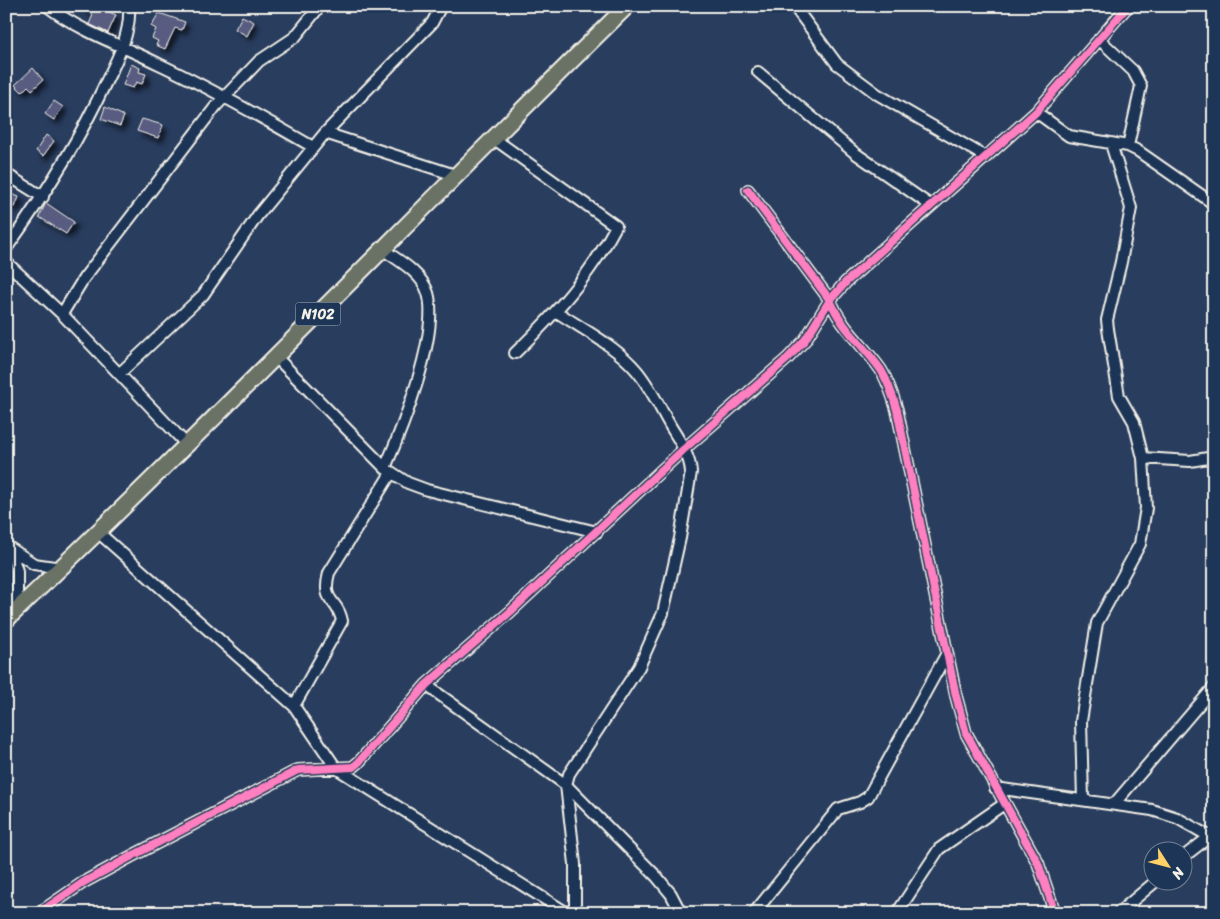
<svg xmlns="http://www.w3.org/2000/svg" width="1220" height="919" font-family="Sriracha,sans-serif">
	<defs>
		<filter id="shadow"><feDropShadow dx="4.5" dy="4.5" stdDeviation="2.5" flood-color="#0009"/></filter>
	</defs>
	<rect width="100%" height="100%" fill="#293d5f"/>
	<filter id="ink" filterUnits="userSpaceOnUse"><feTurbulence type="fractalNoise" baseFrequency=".02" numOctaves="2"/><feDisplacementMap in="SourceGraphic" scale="10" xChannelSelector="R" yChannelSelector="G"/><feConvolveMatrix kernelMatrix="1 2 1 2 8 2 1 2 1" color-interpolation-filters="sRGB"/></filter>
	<g filter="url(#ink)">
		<path fill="#585c81" stroke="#f4f1e8" filter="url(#shadow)" d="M79 6H96L116 15 108 33 89 24 93 15Z
			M159 13 185 22 182 30 175 28 165 49 156 45 158 41 152 38 156 29 151 26Z
			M242 16 254 22 247 36 235 29Z
			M131 64 140 68 139 72 146 74 142 84 136 82 133 88 123 85Z
			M33 68 43 80 32 90 28 86 22 92 15 85Z
			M54 101 63 107 54 120 45 114Z
			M105 107 124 116 120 126 101 119Z
			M142 119 163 125 158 138 137 131Z
			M46 135 54 141 43 156 36 151Z
			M9 193 19 197 15 207 6 204Z
			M46 203 74 222 66 234 39 217Z"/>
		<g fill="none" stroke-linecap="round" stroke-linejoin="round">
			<defs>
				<path id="street" d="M47 6C81 32 121 45 159 64 212 89 263 118 313 147
					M794 6 837 64 877 94 984 156
					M1099 39 1133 71 1141 86 1128 146
					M758 72 855 153 930 205
					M1036 112 1069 136 1128 146 1138 151 1214 204
					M325 133 455 175
					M493 138 616 226C590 276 555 314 515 353
					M6 174 43 197
					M748 190 830 300C843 331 863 344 881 370 889 383 893 396 897 410L956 696 966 733 1038 863 1055 913
					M6 249C44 196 79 141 106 82 118 58 131 33 129 6
					M382 249C398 260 422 273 428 293 440 334 402 429 385 468
					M6 262 62 314 187 445
					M557 312C584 330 616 346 637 371 651 388 660 408 671 427 679 440 690 456 691 472L680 538 663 613 639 667 569 774 566 785 575 864V913
					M62 314 84 278 216 106 259 61 295 37 320 6
					M276 357 385 468 408 483 427 490 597 532
					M119 374 203 295 258 215 325 133 432 23 441 6
					M1143 458 1190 461 1214 457
					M99 533 294 706 336 768 567 913
					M10 548 17 571V610
					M10 548 34 564 61 568
					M426 685 566 785 657 877 671 894 681 913
					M294 706 342 621C338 598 321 604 329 573L391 473
					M995 788 1152 810 1177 818 1214 839
					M1083 800 1081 721 1097 623 1140 544 1146 508 1143 458 1134 422 1119 396 1108 329 1107 320 1121 262 1131 208 1111 144
					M1115 803 1214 687
					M1182 858 1213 834
					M39 913 84 882 132 856 298 770 353 767 359 762 426 685 510 612 683 450 787 359 805 340 830 300 846 282 1036 112 1128 6
					M754 913 838 809 860 802 868 797 947 653
					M897 913 939 849 1004 804
					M1118 913 1155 882"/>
				<path id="primary" d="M6 620C217 420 419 210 627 6"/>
			</defs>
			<use href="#street" stroke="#f4f1e8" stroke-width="14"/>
			<use href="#primary" stroke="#f4f1e8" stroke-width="19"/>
			<use href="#street" stroke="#1d3557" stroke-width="10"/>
			<use href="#primary" stroke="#6a7266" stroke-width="15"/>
			<defs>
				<path id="cycleway" d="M748 190 830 300C843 331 863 344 881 370 889 383 893 396 897 410L956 696 966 733 1038 863 1055 913
					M39 913 84 882 132 856 298 770 353 767 359 762 426 685 510 612 683 450 787 359 805 340 830 300 846 282 1036 112 1128 6"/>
			</defs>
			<use href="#cycleway" stroke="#1d3557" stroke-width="11"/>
			<use href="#cycleway" stroke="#ff80c0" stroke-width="8"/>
		</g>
	</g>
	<g text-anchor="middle" stroke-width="4.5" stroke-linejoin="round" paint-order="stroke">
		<rect fill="#1d3557" stroke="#b4b9bc" stroke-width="1" x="295.5" y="302.5" width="45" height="23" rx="4"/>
		<g font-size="14" font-weight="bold" fill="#f4f1e8">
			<text x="318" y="319">N102</text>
		</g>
	</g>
	<rect width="1220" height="919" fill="none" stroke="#1d3557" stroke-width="25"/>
	<rect x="12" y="12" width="1195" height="894" fill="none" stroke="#f4f1e8" stroke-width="2" filter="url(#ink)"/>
	<g transform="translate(1168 866) rotate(126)"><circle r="24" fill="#1d3557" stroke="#738091"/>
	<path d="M0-4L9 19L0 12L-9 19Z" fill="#ffd166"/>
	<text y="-8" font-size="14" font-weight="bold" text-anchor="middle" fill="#f4f1e8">N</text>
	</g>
</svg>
